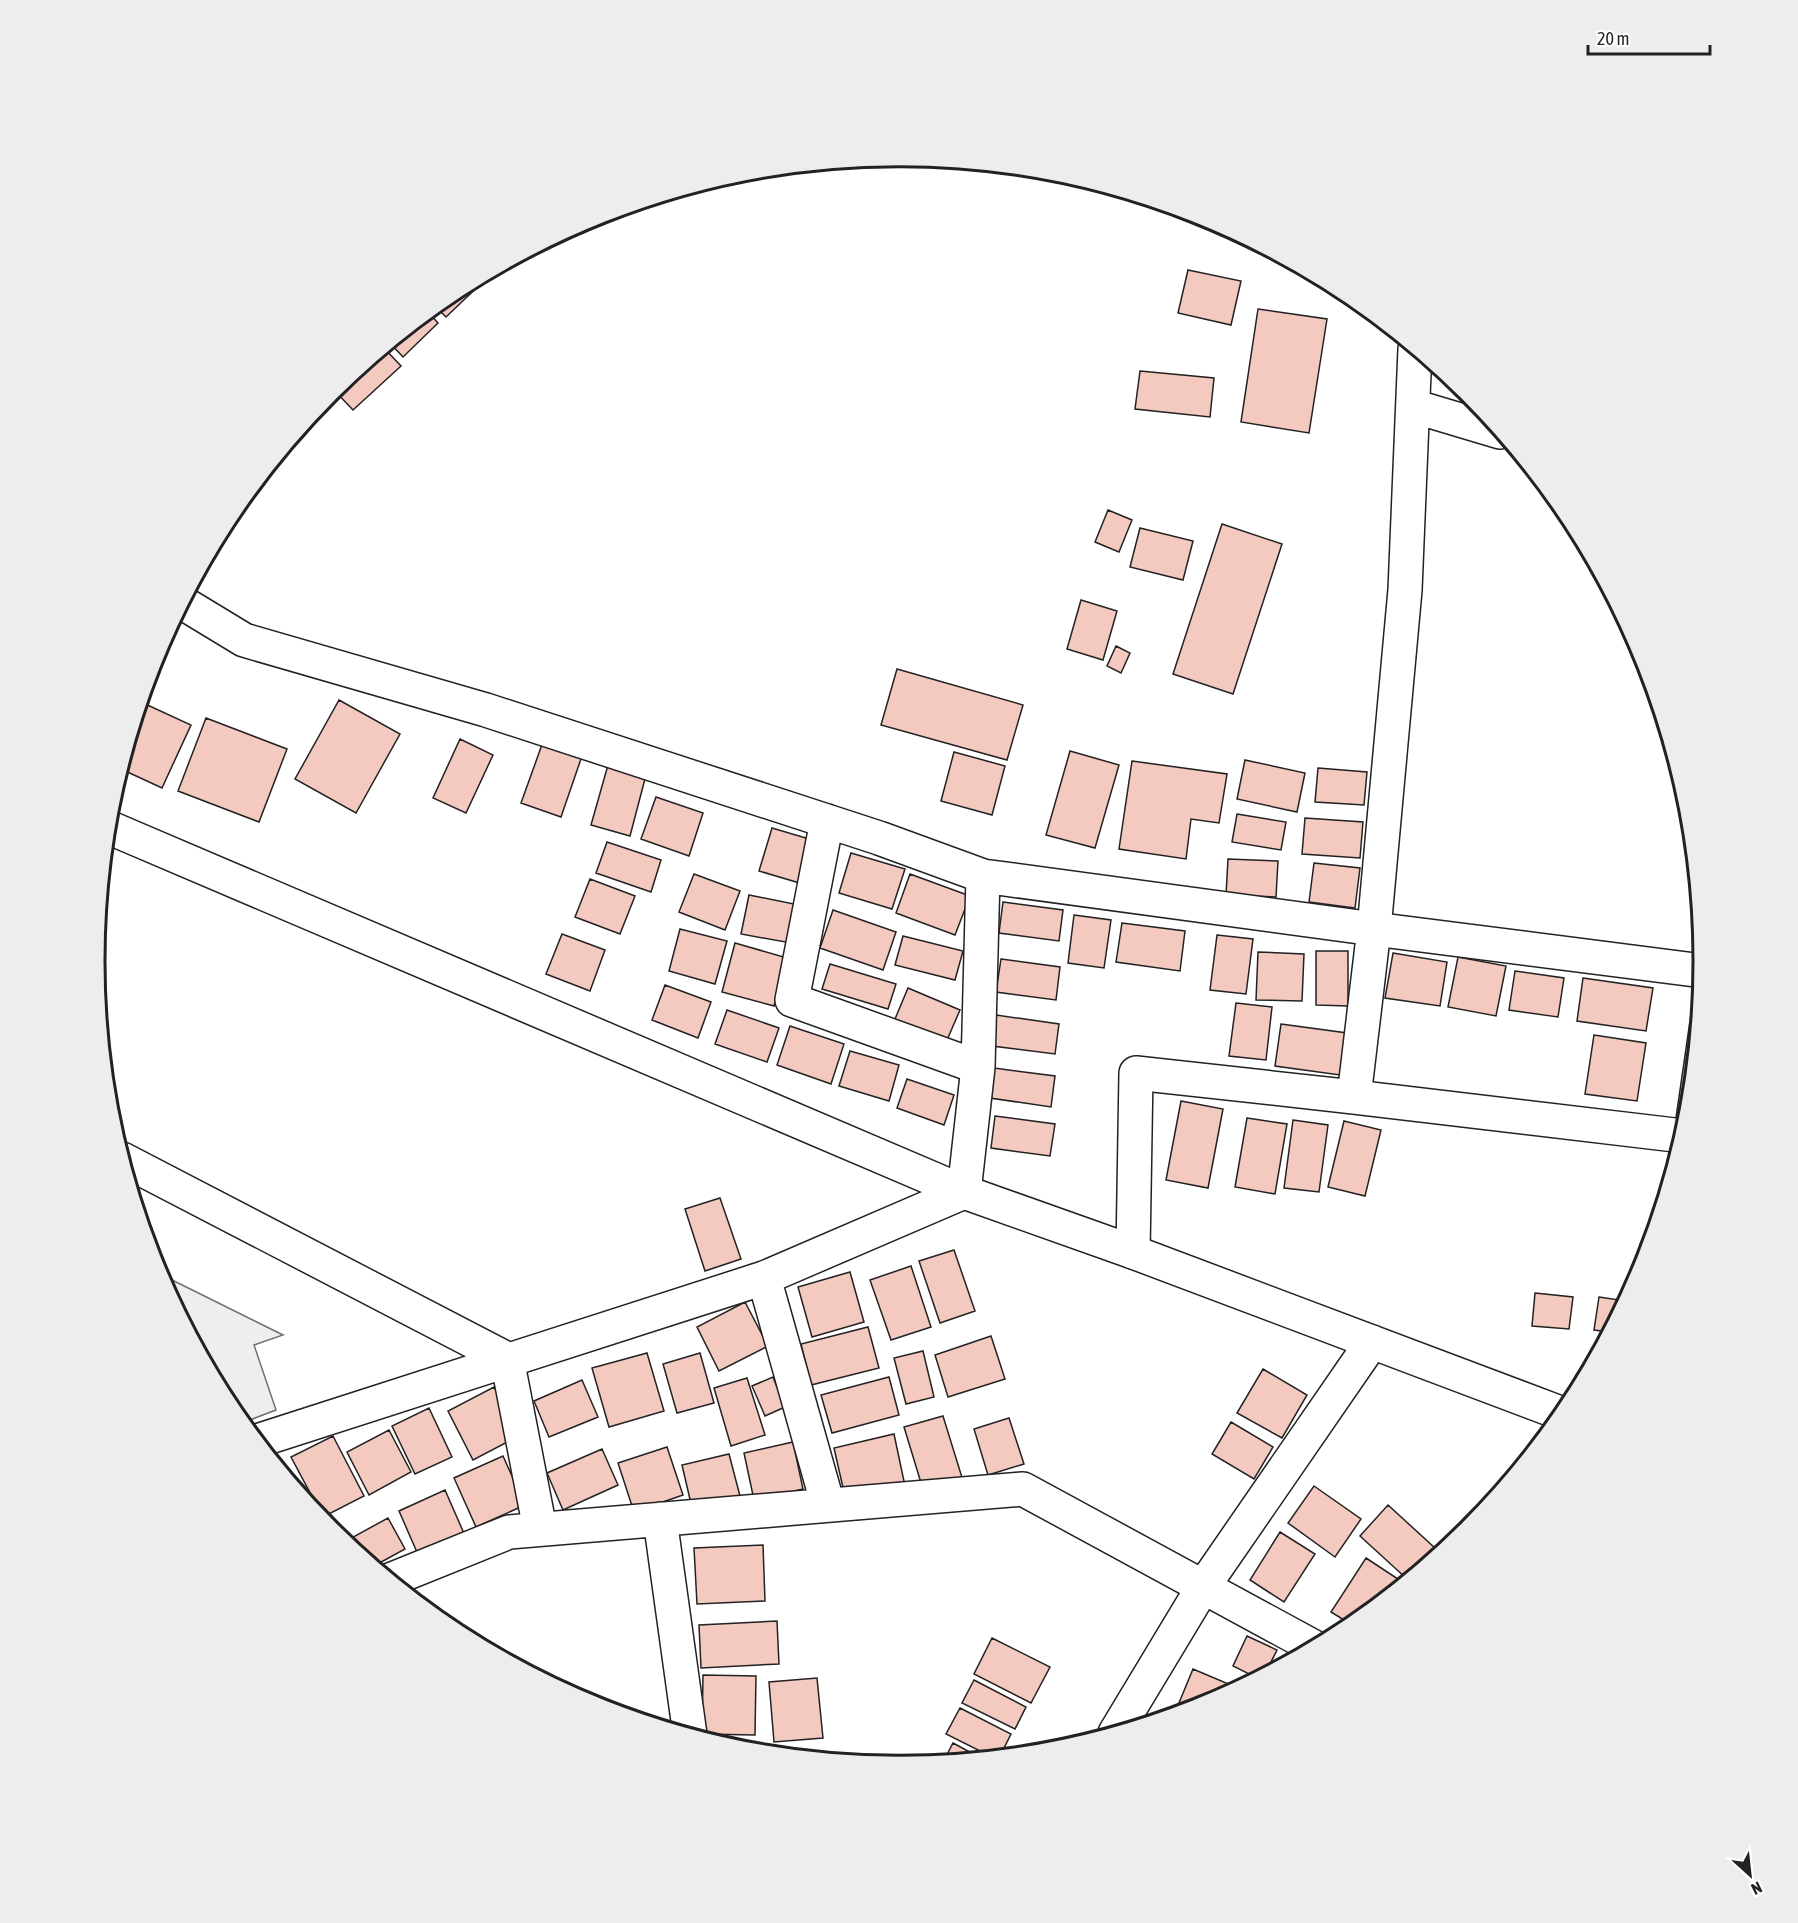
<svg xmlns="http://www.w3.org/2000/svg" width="1798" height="1923" font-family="'Asap Condensed',sans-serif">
	<rect width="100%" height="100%" fill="#fff"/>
	<path fill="#eee" stroke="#6f6f6f" stroke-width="1.5" d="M158 1273 283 1335 254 1345 276 1410 242 1423 230 1408Z"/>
	<path fill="#f3c9c0" stroke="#222" stroke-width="1.5" d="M1188 270 1241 281 1231 325 1178 313Z
		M490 272 491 274 446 317 435 306 452 292Z
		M1258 309 1327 319 1309 433 1241 422Z
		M428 312 438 323 403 357 390 343Z
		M384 348 401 366 353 410 334 390Z
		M1140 371 1214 378 1210 417 1135 409Z
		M1108 510 1132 520 1119 552 1095 542Z
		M1222 524 1282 544 1233 694 1173 674Z
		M1140 528 1193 541 1183 580 1130 567Z
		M1081 600 1117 611 1103 660 1067 649Z
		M1116 646 1130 653 1121 673 1107 666Z
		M897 669 1023 705 1007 760 881 725Z
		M339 700 400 734 356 813 295 779Z
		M141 702 191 725 162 788 121 769Z
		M206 718 287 749 259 822 178 791Z
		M460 739 493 755 466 813 433 798Z
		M544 739 583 753 561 817 521 803Z
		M1070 751 1119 765 1095 848 1046 835Z
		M954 752 1005 766 992 815 941 801Z
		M1245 760 1305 773 1297 812 1237 799Z
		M1132 761 1227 774 1219 823 1191 819 1186 859 1119 849Z
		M608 765 646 775 630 836 591 825Z
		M1318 768 1367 772 1364 805 1315 802Z
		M656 797 703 813 689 856 641 839Z
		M1237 814 1286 822 1281 850 1232 842Z
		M1305 818 1363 822 1360 858 1302 854Z
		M772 828 816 841 803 884 759 871Z
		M607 842 661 860 651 892 596 873Z
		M851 853 905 869 892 909 839 893Z
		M1228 859 1278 861 1276 897 1226 895Z
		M1314 863 1360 868 1355 908 1309 902Z
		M694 874 740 891 725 930 679 912Z
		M910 874 970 896 955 935 896 913Z
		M590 879 635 896 620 934 575 917Z
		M749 895 799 905 791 943 741 934Z
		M1003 902 1063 910 1059 941 999 933Z
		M833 910 896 932 883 970 820 948Z
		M1074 915 1111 920 1104 968 1068 963Z
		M1122 923 1185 931 1180 971 1116 962Z
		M680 929 727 941 715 984 669 971Z
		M562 934 605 950 590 991 546 974Z
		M1217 935 1253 939 1246 994 1210 990Z
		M903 936 963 951 955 980 895 965Z
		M735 943 787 958 774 1006 722 992Z
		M1316 951H1348V1006L1316 1005Z
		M1258 952 1304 954 1302 1001 1256 1000Z
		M1393 953 1447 962 1440 1006 1385 998Z
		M1458 957 1506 966 1496 1016 1448 1007Z
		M1001 959 1060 967 1056 1000 996 992Z
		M830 964 896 984 888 1009 822 989Z
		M1515 971 1564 978 1558 1017 1509 1010Z
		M1583 978 1653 988 1646 1031 1577 1021Z
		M665 985 711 1002 698 1038 652 1020Z
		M908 988 960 1010 947 1040 895 1019Z
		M1236 1003 1272 1007 1266 1060 1229 1056Z
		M1692 1007 1699 1008 1688 1120 1676 1118Z
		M727 1010 779 1028 767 1062 715 1044Z
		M996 1015 1059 1024 1055 1054 992 1046Z
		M1281 1024 1347 1033 1340 1075 1275 1066Z
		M790 1026 844 1044 831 1084 777 1065Z
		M1594 1035 1646 1043 1637 1101 1585 1094Z
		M850 1051 899 1065 889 1101 839 1086Z
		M994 1068 1055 1076 1051 1107 990 1098Z
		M907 1079 954 1095 944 1125 897 1108Z
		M1181 1101 1223 1109 1208 1188 1166 1180Z
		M995 1116 1055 1124 1050 1156 991 1148Z
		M1247 1118 1287 1124 1275 1194 1235 1187Z
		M1293 1120 1328 1125 1319 1192 1284 1188Z
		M1344 1121 1381 1130 1365 1196 1328 1187Z
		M720 1198 741 1259 705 1271 685 1209Z
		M954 1250 975 1311 940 1323 919 1261Z
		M911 1266 931 1327 891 1340 870 1280Z
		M850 1272 864 1322 812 1337 798 1287Z
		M1535 1293 1573 1297 1569 1329 1532 1326Z
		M1599 1297 1626 1301 1609 1332 1594 1330Z
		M745 1302 768 1346 719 1371 697 1327Z
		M868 1327 879 1368 811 1385 801 1344Z
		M991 1336 1005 1379 948 1397 935 1355Z
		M923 1351 934 1397 906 1404 894 1358Z
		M647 1353 664 1411 609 1427 592 1368Z
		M700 1353 714 1403 677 1413 663 1364Z
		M1263 1369 1307 1395 1282 1438 1237 1413Z
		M773 1377 785 1407 765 1416 752 1386Z
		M889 1377 899 1415 832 1433 821 1395Z
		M747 1378 765 1435 731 1446 714 1388Z
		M582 1380 598 1417 549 1437 534 1401Z
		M494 1387 519 1436 473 1460 448 1411Z
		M429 1408 452 1457 415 1474 392 1426Z
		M943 1416 964 1484 925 1496 904 1427Z
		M1009 1418 1024 1464 988 1475 974 1429Z
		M1231 1422 1273 1447 1254 1479 1212 1454Z
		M389 1430 411 1472 369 1495 347 1452Z
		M894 1434 905 1486 846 1501 834 1448Z
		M333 1436 364 1496 323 1517 291 1457Z
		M793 1442 803 1489 754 1500 744 1453Z
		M667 1447 683 1495 634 1512 618 1463Z
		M602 1449 618 1485 563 1510 547 1473Z
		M729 1454 740 1496 692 1508 682 1465Z
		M503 1456 525 1505 476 1527 454 1478Z
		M1314 1486 1361 1519 1335 1557 1288 1523Z
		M445 1490 466 1538 420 1559 399 1511Z
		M1388 1505 1435 1548 1407 1579 1360 1536Z
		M388 1518 405 1549 374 1566 344 1542Z
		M1280 1532 1315 1554 1284 1602 1250 1580Z
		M763 1545 765 1601 697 1604 694 1548Z
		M1366 1558 1398 1579 1387 1597 1352 1625 1331 1612Z
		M777 1621 779 1664 701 1668 699 1625Z
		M1247 1636 1277 1650 1265 1674 1257 1678 1233 1666Z
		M992 1638 1050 1667 1031 1703 974 1674Z
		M1193 1669 1238 1688 1207 1705 1174 1715Z
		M703 1675 756 1676 755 1735 702 1734Z
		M817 1678 823 1738 774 1742 769 1682Z
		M974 1680 1026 1707 1015 1729 962 1703Z
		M960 1708 1011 1734 1000 1756 992 1757 946 1734Z
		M953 1743 981 1758 943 1762Z"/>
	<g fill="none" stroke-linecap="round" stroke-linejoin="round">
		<defs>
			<path id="minor" d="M1413 406 1500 432
				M183 603 244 640 486 710 879 838 983 876 1374 929 1703 971
				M827 821 792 1000 978 1067
				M1354 1097 1374 929 1405 590 1415 349
				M122 1159 507 1359 540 1529
				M1133 1252 1136 1073 1354 1097 1683 1136
				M764 1278 828 1505
				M257 1441 764 1278 964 1192 978 1067 983 876
				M660 1519 690 1735
				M390 1580 509 1532 1023 1489 1314 1647
				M1115 1733 1203 1587 1372 1342"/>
			<path id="tertiary" d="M108 827 964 1192 1133 1252 1563 1414"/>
		</defs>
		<use href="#minor" stroke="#222" stroke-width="36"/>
		<use href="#tertiary" stroke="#222" stroke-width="36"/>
		<use href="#minor" stroke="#fff" stroke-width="33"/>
		<use href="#tertiary" stroke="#fff" stroke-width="33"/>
	</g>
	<path d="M0 0H1798V1923H0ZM105 961a794 794 0 1 1 1588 0a794 794 0 1 1-1588 0Z" fill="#ededed" fill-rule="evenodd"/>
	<path fill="none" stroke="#222" stroke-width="3" d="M105 961a794 794 0 1 1 1588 0a794 794 0 1 1-1588 0Z"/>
	<g transform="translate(1750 1875) rotate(153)" stroke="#ffffff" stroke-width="4.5" paint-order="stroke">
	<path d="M0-4.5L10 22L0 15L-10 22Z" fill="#222222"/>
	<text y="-9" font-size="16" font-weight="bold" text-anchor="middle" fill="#222222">N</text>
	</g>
	<path d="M1588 45v9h122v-9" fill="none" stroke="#222222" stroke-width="3"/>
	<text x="1597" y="45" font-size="18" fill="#222222" stroke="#ffffff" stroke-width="4.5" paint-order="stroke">20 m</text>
</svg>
